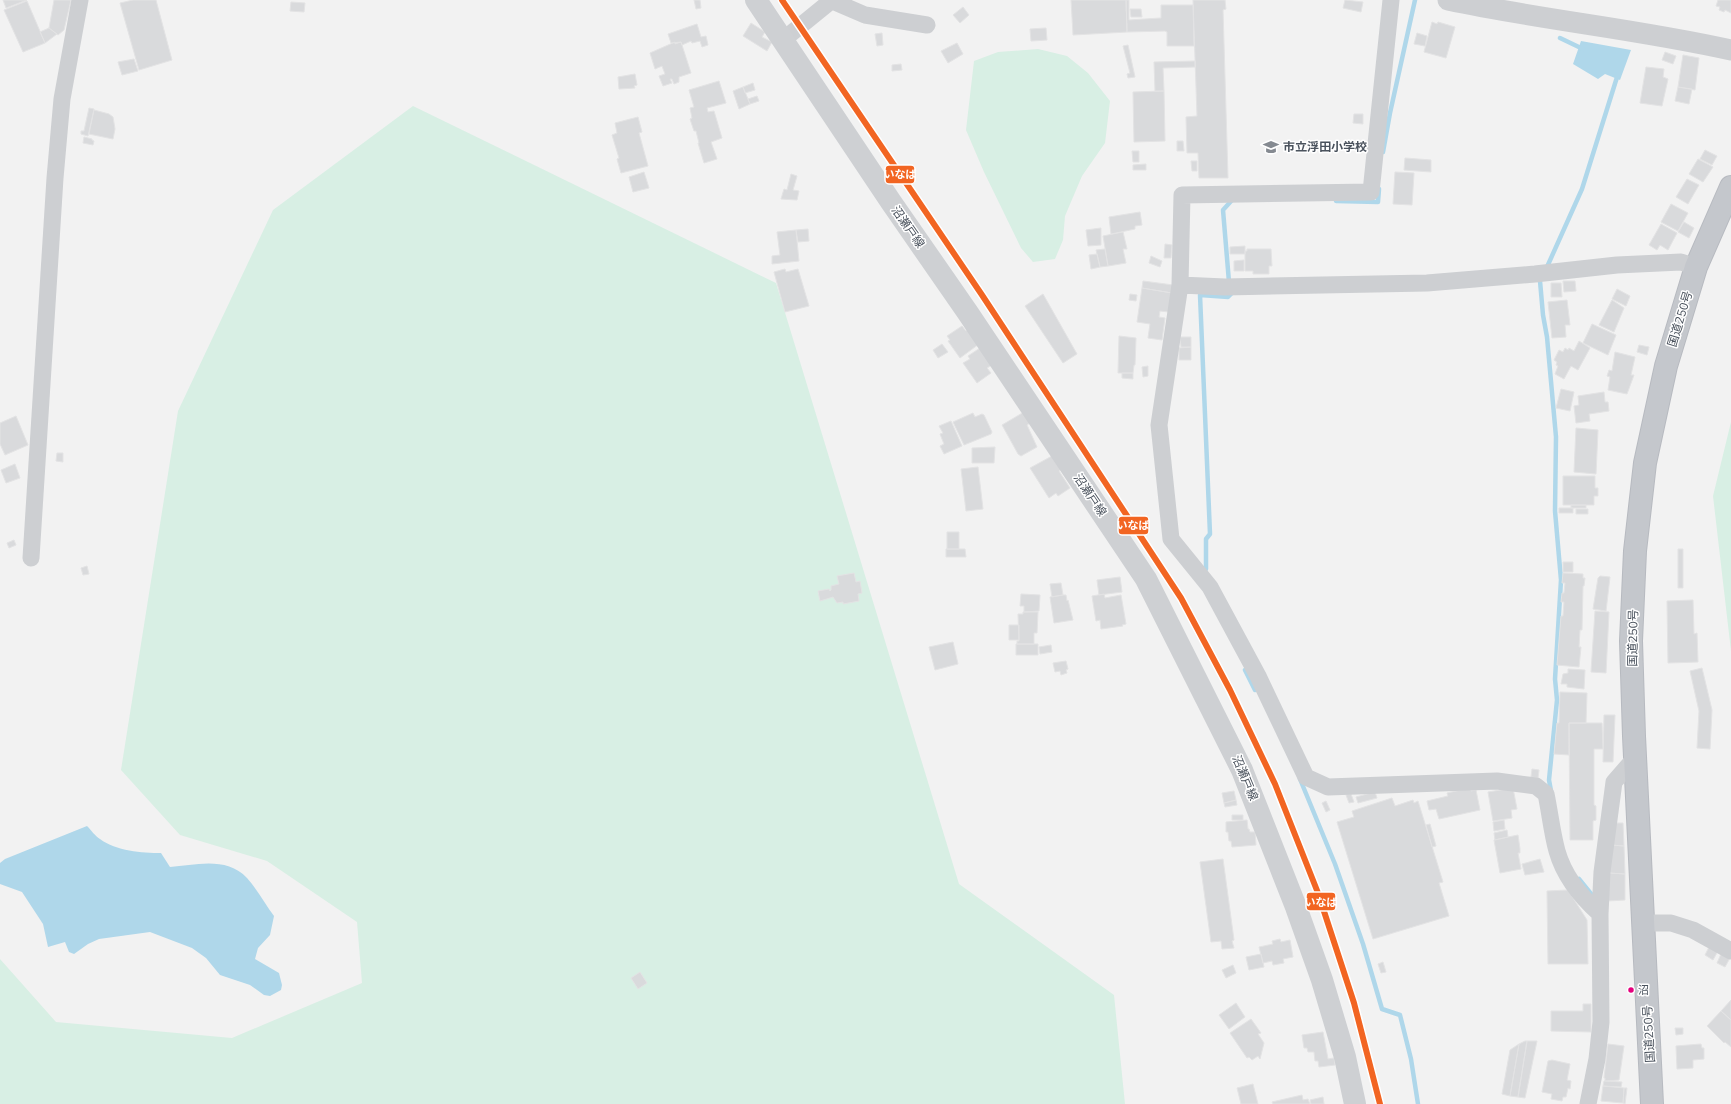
<svg xmlns="http://www.w3.org/2000/svg" width="1731" height="1104" font-family="'Nunito Sans','Noto Sans JP',sans-serif">
	<rect width="100%" height="100%" fill="#f2f2f2"/>
	<path fill="#d8efe4" d="M1038 49 1067 56 1088 73 1110 101 1105 143 1082 176 1065 216 1063 240 1055 259 1033 262 1021 248 984 172 966 130 974 61 998 52Z
		M413 106 776 283 959 884 1114 995 1125 1104H0V959L56 1022 232 1038 362 983 357 922 267 861 180 835 121 770 178 411 273 210Z
		M1731 422V651L1713 496Z"/>
	<path fill="#afd7ea" d="M1581 41 1631 50 1620 80 1605 74 1598 79 1573 64Z
		M87 826C91 830 95 836 100 839 116 851 142 853 161 853L170 867C195 865 227 856 247 878 257 889 265 904 274 916L270 935 258 948 255 959 279 973 282 985 281 990 270 996 264 995 250 985 220 975 206 958 192 948 150 932 99 939 88 944 74 954 69 952 65 942 48 947 43 924 22 892 0 884V863L5 859Z"/>
	<g fill="none" stroke-linecap="round" stroke-linejoin="round">
		<path stroke="#afd7ea" stroke-width="4.5" d="M1560 38 1583 49
			M1383 152 1390 113 1415 0
			M1336 201 1378 202 1379 189
			M1547 267 1582 189 1618 74
			M1540 281 1543 315 1547 337 1556 437 1555 511 1561 580 1555 679 1557 700 1549 780 1551 791
			M1229 282 1223 210 1233 199
			M1206 569V539L1210 534 1200 295 1228 297 1231 294
			M1245 670 1255 690
			M1300 779 1335 864 1363 944 1382 1009 1400 1015 1411 1059 1418 1104
			M1579 879 1592 895"/>
	</g>
	<path fill="#d9dadc" stroke="#e3e3e4" d="M3 0H27L6 8Z
		M54 0H71L64 30 58 35 49 28Z
		M133 0H156L172 60 139 70 120 3Z
		M694 0H700L701 8 696 9Z
		M1071 0H1126L1127 32 1073 35Z
		M1126 0H1129V20L1161 18V5H1193L1194 46H1167V32L1165 31 1127 32Z
		M1193 0H1225L1226 9 1223 10 1228 178H1199L1198 153H1187L1186 117 1197 116Z
		M1345 0 1363 2 1361 12 1343 8Z
		M1718 0H1731V13L1725 10 1724 12 1719 10 1720 7 1716 6Z
		M27 1 45 43 23 52 4 10Z
		M291 2 305 3 304 12 290 11Z
		M963 7 969 15 960 23 953 15Z
		M1130 9H1141L1142 17H1131Z
		M1432 22 1437 24 1438 22 1455 27 1446 58 1424 52Z
		M751 23 765 32 762 37 772 42 767 51 743 36Z
		M697 24 701 37 706 36 708 45 702 47 700 41 692 43 691 41 682 45 681 42 671 43 668 34Z
		M49 28 57 34 45 43 40 32Z
		M1046 28 1047 40 1031 41 1030 29Z
		M882 33 883 45 877 46 875 34Z
		M1417 33 1427 36 1425 46 1414 44Z
		M675 42V44L681 42 691 73 679 77V82L674 84 672 79H670L672 83 663 86 659 76 665 74 662 66 655 69 650 53Z
		M957 43 963 54 948 63 941 51Z
		M1128 45 1135 77 1128 78 1127 74 1130 73 1123 46Z
		M1665 52 1676 56 1673 64 1662 60Z
		M1683 55 1699 58 1695 90 1678 87Z
		M134 59 138 71 122 75 118 62Z
		M1195 61V67L1163 68 1164 91H1155L1154 62Z
		M901 64 902 70 892 71V65Z
		M1646 67 1664 69 1663 77 1668 79 1662 106 1640 103Z
		M635 74 637 85 634 86 635 88 619 89 618 77Z
		M719 81 726 103 707 108 708 112 714 111 722 138 711 142 717 159 704 163 698 143H699L696 131H694L690 119 692 118 690 108 694 107 689 90Z
		M753 83 755 90 745 93 743 87Z
		M743 87 750 104 739 109 733 91Z
		M1678 87 1692 89 1689 104 1675 101Z
		M1164 91 1165 141 1134 142 1133 92Z
		M757 96 759 101 750 104 748 99Z
		M89 108 94 109 88 136 81 134V131H84Z
		M94 110 109 114 113 117 115 129 113 139 89 134Z
		M1354 114H1363V124L1353 123Z
		M638 117 642 132 639 133 648 166 621 173 617 159 619 158 612 135 617 133 615 123Z
		M84 137 92 139V140L94 141 93 145 83 143Z
		M1177 141H1183L1184 151H1177Z
		M1705 150 1717 156 1712 165 1700 159Z
		M1132 151H1139V162H1133Z
		M1405 158 1431 160V172L1404 170Z
		M1698 159 1713 167 1703 182 1689 174Z
		M1191 161H1197V171H1192Z
		M1146 164V170H1133V165Z
		M644 172 649 188 633 192 629 177Z
		M1395 172 1414 173 1412 205 1393 204Z
		M791 174 797 176 793 190 799 191 797 200 781 199 784 189 787 190Z
		M1687 179 1699 185 1688 204 1676 197Z
		M1671 204 1688 213 1678 231 1661 222Z
		M1140 212 1142 225 1135 226V229L1111 234 1109 217Z
		M1684 222 1694 228 1689 238 1678 232Z
		M1661 224 1677 233 1668 250 1660 245 1657 250 1649 245Z
		M1101 228V245L1088 246 1086 230Z
		M808 229 809 241 798 242 796 230Z
		M796 230 799 261 772 264V256L780 255 777 232Z
		M1123 232 1127 249H1123L1126 263 1108 266 1103 236Z
		M1165 244 1172 245 1171 258H1164Z
		M1245 246V254H1230V247Z
		M1105 249 1108 266 1100 267 1096 250Z
		M1247 249H1271L1272 266H1269V274H1253V271H1245V251H1247Z
		M1097 254 1100 267 1091 269 1089 255Z
		M1151 256 1162 261 1160 267 1149 263Z
		M1244 260V271H1234V261Z
		M785 269 786 272 798 269 809 306 785 312 774 272Z
		M1143 281 1173 285 1172 293 1142 288Z
		M1563 281H1575L1576 291 1564 292Z
		M1551 283H1561L1562 297H1551Z
		M1142 288 1172 293 1169 312 1160 311 1159 317 1165 318 1162 340 1148 338 1150 324 1137 322Z
		M1617 289 1630 296 1626 306 1612 299Z
		M1043 294 1077 354 1063 363 1025 306Z
		M1130 294 1137 295 1136 301 1129 300Z
		M1567 300 1570 325H1565L1566 337 1552 338 1548 302Z
		M1612 300 1624 308 1614 332 1599 325Z
		M1592 324 1616 335 1608 355 1583 343Z
		M962 326 966 331 968 329 979 344 960 358 948 341 950 340 947 336Z
		M1119 336 1136 338 1135 365H1134L1133 373H1118Z
		M1180 337H1191V347H1181Z
		M1579 341 1590 348 1578 370 1571 366 1564 379 1555 374 1558 366 1556 365 1557 362 1554 360 1559 350 1563 352 1565 348 1568 350 1569 348 1574 351Z
		M942 344 948 352 938 358 933 350Z
		M1639 345 1649 347 1647 355 1637 352Z
		M1191 347V360H1179V348Z
		M980 348 992 365 987 368 991 373 977 383 963 363 970 359 968 356Z
		M1615 352 1635 357 1631 375H1634L1627 394 1608 390 1610 377 1607 376 1609 370 1612 371Z
		M1148 366V376L1143 377 1142 367Z
		M1122 373H1133V379L1122 378Z
		M1561 389 1574 392 1570 411 1556 408Z
		M1604 392 1605 402H1608L1609 411 1589 414 1590 421 1576 423 1574 406 1579 405 1578 396Z
		M1024 412 1030 423 1027 425 1037 447 1021 456 1018 454 1002 425Z
		M973 413 975 417 982 414 984 415 992 432 991 434 964 445 953 422Z
		M16 416 28 445 5 455 0 444V423Z
		M951 421 962 446 944 454 940 446 944 444 940 434 943 433 939 426Z
		M1576 428 1598 430 1596 474 1574 472Z
		M995 447 994 463H972V448Z
		M57 453H63V462L56 461Z
		M1052 456 1061 469 1059 471 1070 488 1058 496 1056 493 1049 498 1030 468Z
		M15 464 20 478 6 483 1 470Z
		M978 467 983 509 966 511 961 469Z
		M1563 476H1595V488H1598V496H1594V505H1563Z
		M1571 505H1586V508H1571Z
		M1559 508H1573V513H1559Z
		M1576 509H1588V514H1576Z
		M947 532H959V549H947Z
		M14 540 16 545 9 548 7 543Z
		M946 549H965L966 557H946Z
		M1678 549H1683V588H1678Z
		M1563 562H1573V572H1563Z
		M87 566 89 574 83 575 81 568Z
		M854 573 856 582 860 581 862 593 858 594 859 601 843 604V602L837 603 833 597 820 601 818 591 829 589 830 591 831 590V586L839 584 837 576Z
		M1563 573 1583 574V578H1585L1584 586H1583L1582 630H1580L1579 647H1581L1579 667 1557 665 1561 616H1563L1564 602H1561L1562 593H1564L1565 583H1562Z
		M1600 576 1610 577 1606 611 1593 609 1598 578Z
		M1120 577 1122 592 1099 595 1097 580Z
		M1061 583 1063 595 1052 597 1050 584Z
		M1021 594 1040 595 1039 611 1024 612V606H1020Z
		M1104 594 1105 598 1121 595 1126 624 1122 625 1123 626 1101 629 1100 620 1096 621 1092 596Z
		M1063 595H1066L1067 601 1068 600 1073 620 1054 623 1050 597Z
		M1693 600 1694 634 1697 633 1698 662 1668 663 1667 601Z
		M1595 611 1609 612 1606 673 1591 672Z
		M1023 612H1038L1037 633H1034V644H1017V641H1019L1018 614H1023Z
		M1009 625H1019V640H1009Z
		M953 642 958 664 935 670 929 647Z
		M1016 644H1038V655H1016Z
		M1051 645 1052 652 1040 654 1039 647Z
		M1066 661 1068 669 1066 670 1067 673 1061 675 1060 671 1055 672 1053 663Z
		M1702 668 1712 710 1710 749 1697 748 1699 711 1690 671Z
		M1568 669 1585 670 1584 689 1567 687V684H1561L1563 674 1568 673Z
		M1560 692 1587 693 1586 723H1569V755L1554 754 1557 723H1559Z
		M1604 715H1615L1613 762H1603Z
		M1569 723H1602L1603 749H1594V805L1596 806V820L1593 821V840H1570Z
		M1532 769 1539 770 1538 778 1531 777Z
		M1470 788 1471 791 1476 790 1480 810 1439 819 1436 809 1429 810 1427 801 1448 796 1447 793Z
		M1513 788 1517 809 1511 810 1512 818 1493 821 1488 792Z
		M1234 791 1236 800 1224 803 1222 793Z
		M1375 792 1377 798 1358 803 1356 797Z
		M1351 794 1354 802 1349 803 1346 795Z
		M1392 798 1395 806 1413 800 1414 803 1418 801 1443 882 1439 883 1449 916 1373 939 1337 822 1354 817 1352 811Z
		M1236 800 1237 805 1225 807 1224 803Z
		M1326 801 1330 810 1326 812 1322 803Z
		M1232 815H1243V820H1232Z
		M1247 820 1248 829H1249L1250 832H1255L1256 845 1232 847 1231 841H1229L1228 832H1226V822Z
		M1504 820 1505 829 1494 831 1493 822Z
		M1614 823H1623L1624 846 1611 845Z
		M1430 824 1436 846 1432 847 1426 825Z
		M1507 830 1508 837 1495 840 1494 833Z
		M1518 835 1520 849V853H1518L1521 869 1500 873 1494 840Z
		M1611 845 1624 846 1625 874 1609 873Z
		M1223 859 1234 940 1232 941 1234 948 1222 949 1221 941 1211 942 1200 862Z
		M1540 859 1544 872 1525 875 1522 864Z
		M1609 873 1625 874V900L1607 901Z
		M1568 890 1587 920 1588 964H1548L1547 891Z
		M1280 939 1281 942 1290 940 1293 957 1283 959 1284 963 1273 965 1272 961 1263 963 1259 947 1273 944 1272 941Z
		M1709 947 1718 951 1713 960 1705 955Z
		M1261 954 1264 967 1249 970 1246 957Z
		M1721 954 1730 958 1725 967 1717 963Z
		M1383 962 1386 972 1381 973 1378 964Z
		M1233 965 1236 973 1226 978 1222 970Z
		M640 972 647 983 638 989 631 978Z
		M1731 1000V1020L1721 1011Z
		M1236 1003 1245 1017 1229 1029 1219 1015Z
		M1583 1004H1591V1032L1551 1031V1011H1583Z
		M1721 1011 1731 1020V1047L1725 1042 1724 1043 1707 1026Z
		M1251 1019 1261 1033 1258 1034 1264 1043 1260 1059 1258 1056 1252 1060 1249 1057 1247 1058 1230 1033Z
		M1675 1028H1683V1034L1676 1035Z
		M1323 1032 1328 1059 1334 1058 1335 1065 1319 1067 1318 1061H1315L1314 1052H1308L1307 1048H1304L1302 1035Z
		M1525 1041H1527L1518 1097 1510 1096 1519 1044Z
		M1527 1041H1537L1525 1098 1518 1097Z
		M1519 1044 1510 1096 1502 1094 1510 1050Z
		M1608 1044 1624 1046 1619 1080 1605 1081V1078H1604Z
		M1701 1044 1702 1048H1704V1059L1693 1060V1068L1677 1069 1676 1046Z
		M1552 1060 1570 1064 1567 1080 1571 1081 1570 1089 1568 1088 1566 1097H1563L1562 1101 1551 1099 1552 1094 1542 1092 1548 1061Z
		M1604 1081 1622 1082 1621 1087 1603 1086Z
		M1253 1084 1258 1104H1241L1237 1088Z
		M1603 1086 1624 1088 1623 1103 1601 1101Z
		M1624 1088H1627L1625 1104 1623 1103Z
		M1302 1095 1303 1100 1308 1099 1310 1104H1273L1272 1102Z
		M1323 1097 1324 1104H1311L1310 1100Z"/>
	<g fill="none" stroke-linecap="round" stroke-linejoin="round">
		<defs>
			<path id="trunk" d="M1652 1104 1634 736 1631 641 1635 551 1645 463 1666 366 1696 267 1731 187"/>
		</defs>
		<use href="#trunk" stroke="#b7bac0" stroke-width="24"/>
		<path stroke="#cdcfd2" stroke-width="17" d="M830 0 865 15 927 25
			M1391 0 1371 192 1182 195 1180 285 1159 425 1171 539 1210 587 1258 676 1306 777 1328 787 1497 781 1536 786 1546 794C1550 813 1552 833 1557 851 1564 876 1581 897 1600 914
			M783 40 831 1
			M1180 285 1225 287 1427 283 1535 274 1617 265 1681 262 1696 267
			M31 558 55 178 62 99 80 0
			M1643 923H1671L1693 930 1731 951
			M1588 1104 1597 1059 1601 1022 1600 914 1602 872 1614 782 1635 758"/>
		<path stroke="#cdcfd2" stroke-width="21" d="M1448 0C1542 20 1638 29 1731 50"/>
		<path stroke="#ced0d3" stroke-width="22" d="M756 0 891 202 968 313 1146 579 1242 770 1296 907 1322 980 1345 1057 1355 1104"/>
		<use href="#trunk" stroke="#c4c7cc" stroke-width="22"/>
		<defs>
			<path id="rail-1" d="M782 0 982 295 1181 598 1230 690 1275 784 1318 893 1354 1003 1380 1104"/>
		</defs>
		<use href="#rail-1" stroke="#fff" stroke-width="9"/>
		<use href="#rail-1" stroke="#f26522" stroke-width="6"/>
	</g>
	<defs>
		<symbol id="school-bare" viewBox="-9 -9 18 18"><path d="M0-5L7-2L0 1L-7-2ZM-4 1L0 2.5L4 1V4Q0 6-4 4Z" fill="#858a91" stroke="#fff" stroke-width="2.5" paint-order="stroke"/></symbol>
	</defs>
	<g fill-rule="evenodd">
		<use href="#school-bare" x="1260" y="136" width="22" height="22"/>
	</g>
	<circle fill="#e5007d" stroke="#fff" stroke-width="1.5" cx="1631" cy="990" r="3.5"/>
	<g text-anchor="middle" stroke-width="3" stroke-linejoin="round" paint-order="stroke">
		<g font-size="11" fill="#4a525d" stroke="#fff" text-anchor="start">
			<text x="1638" y="994">沼</text>
		</g>
		<g font-size="12" font-weight="bold" fill="#4a525d" stroke="#fff" text-anchor="start">
			<text x="1283" y="151">市立浮田小学校</text>
		</g>
		<g font-size="12" fill="#4a525d" stroke="#fff">
			<text transform="translate(908 227) rotate(55)" y="4">沼瀬戸線</text>
			<text transform="translate(1680 319) rotate(-73)" y="4">国道250号</text>
			<text transform="translate(1090 495) rotate(56)" y="4">沼瀬戸線</text>
			<text transform="translate(1633 638) rotate(-89)" y="4">国道250号</text>
			<text transform="translate(1245 778) rotate(67)" y="4">沼瀬戸線</text>
			<text transform="translate(1649 1034) rotate(-93)" y="4">国道250号</text>
		</g>
	</g>
	<g stroke="#fff" stroke-width="1.5">
		<rect x="885" y="165" width="30" height="19" rx="4" fill="#f26522"/>
		<rect x="1118" y="516" width="31" height="19" rx="4" fill="#f26522"/>
		<rect x="1306" y="892" width="30" height="19" rx="4" fill="#f26522"/>
	</g>
	<g font-size="11" text-anchor="middle" font-weight="bold" fill="#fff">
		<text x="900" y="178">いなば</text>
		<text x="1133" y="529">いなば</text>
		<text x="1321" y="906">いなば</text>
	</g>
</svg>
